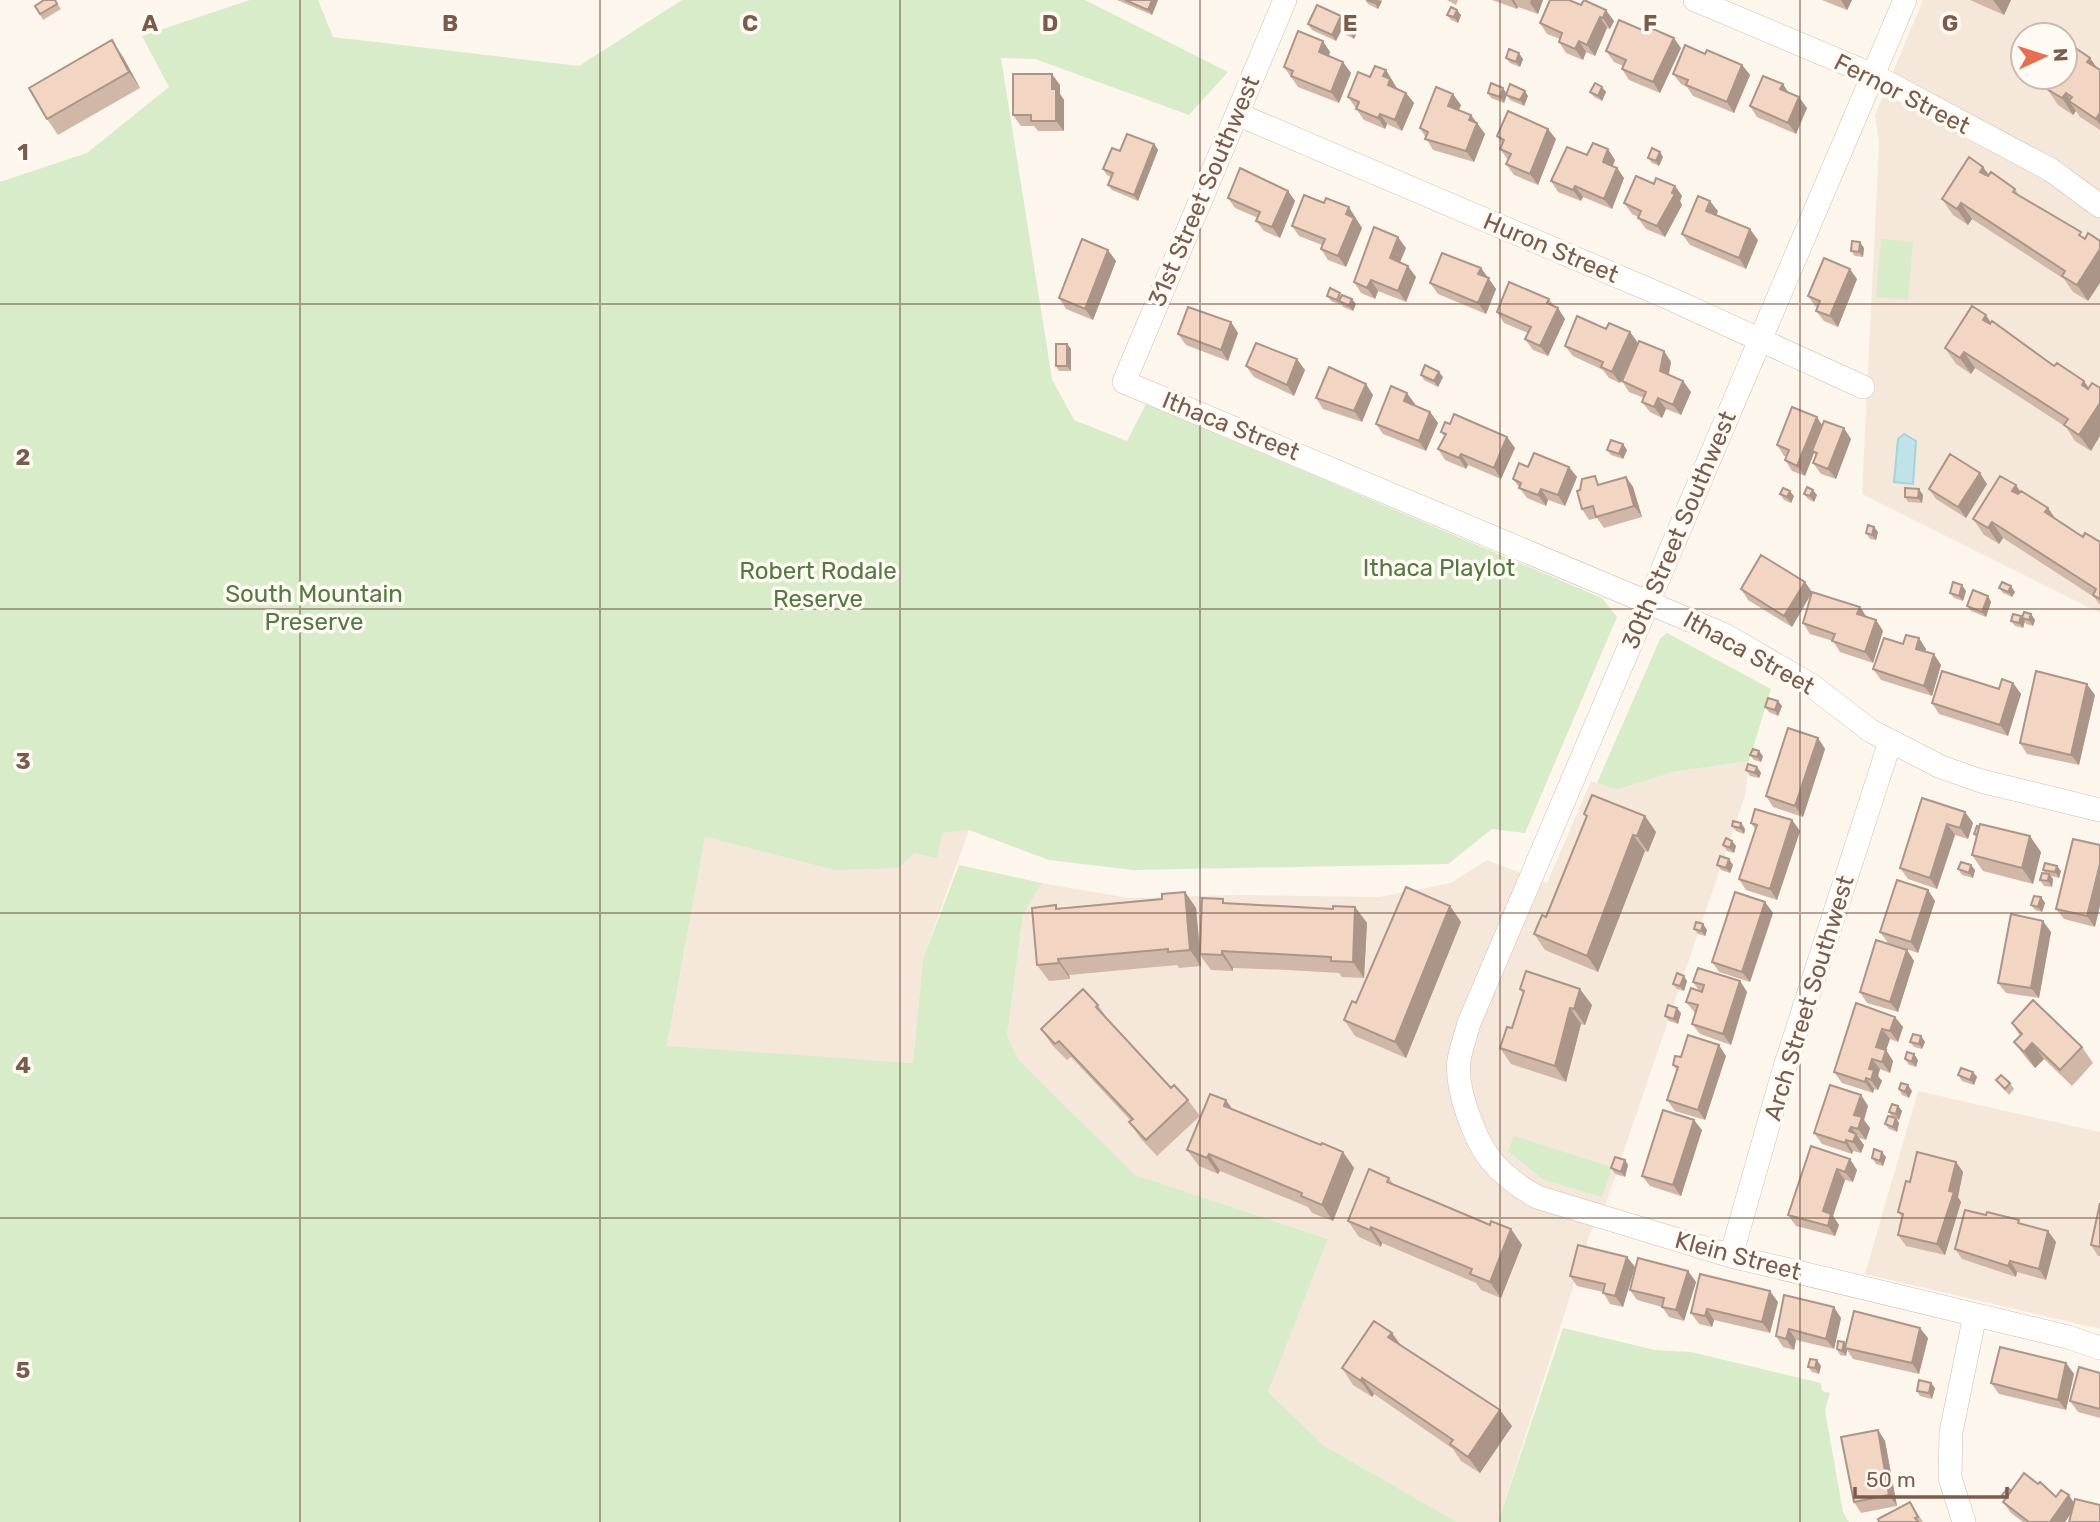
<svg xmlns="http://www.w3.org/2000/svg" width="2100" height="1522" font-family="Rubik,sans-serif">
	<rect width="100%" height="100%" fill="#fdf6ec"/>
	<path fill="#f5e8da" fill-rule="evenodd" d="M1923 0H2100V613L1862 494 1879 144 1875 115ZM2023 35H2065V77H2023Z
		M1749 761 1745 796 1606 1203 1590 1234 1498 1522H1457L1261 1409 1328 1239 1134 1175 1018 1059 1007 1036 1023 915 1042 883 1129 898 1236 895 1379 897 1451 883 1487 860 1547 883 1591 781 1616 790 1673 772Z
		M969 830 923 959 913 1063 667 1047 705 837 834 870 933 834Z
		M1918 1091 2100 1132V1329L1865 1274Z"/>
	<path fill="#d8ecc9" d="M250 0H318L333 37 579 66 682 0H1085L1228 72 1189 115 1035 59 1001 58 1052 379 1074 420 1127 441 1146 404 1602 598 1617 617 1525 833 1492 829 1448 864 1133 870 1049 860 969 830 942 833 937 858 914 853 898 868 834 870 705 837 667 1046 913 1063 923 959 959 865 1042 883 1023 915 1007 1036 1018 1059 1135 1175 1328 1239 1268 1392 1323 1445 1457 1522H0V182L87 153 169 87 142 36Z
		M1881 239 1913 242 1908 300 1876 297Z
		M1667 633 1771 689 1749 761 1673 772 1616 790 1597 783 1660 639Z
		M1514 1136 1612 1167 1602 1197 1544 1180 1508 1151Z
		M1563 1328 1655 1350 1691 1352 1821 1383 1822 1391 1830 1393 1825 1410 1843 1512 1849 1522H1498Z"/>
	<path fill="#bfe3e8" stroke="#a5d3da" stroke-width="2" d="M1904 434 1916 441 1913 484 1894 482 1898 439Z"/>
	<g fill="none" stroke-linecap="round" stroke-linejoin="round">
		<defs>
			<path id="minor" d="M1285 0 1124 382 1725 635 1811 685 1871 731 1941 767 1981 781 2100 810
				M1695 0 1873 75 2051 170 2100 206
				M1905 0 1469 1023C1466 1035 1461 1048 1459 1060 1455 1087 1474 1138 1490 1159 1503 1175 1519 1187 1537 1197L1731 1256 2068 1337 2100 1348
				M1237 114 1671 299 1863 387
				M1731 1256 1784 1070 1890 742
				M1964 1522 1950 1478 1951 1432 1975 1315"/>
		</defs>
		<use href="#minor" stroke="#d1beb0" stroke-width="24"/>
		<use href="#minor" stroke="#fff" stroke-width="23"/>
	</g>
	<path fill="#d1b7a8" d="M55 0 61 9 43 20 35 6Z
		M1117 0H1158L1152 15Z
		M1365 0H1381L1382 1 1378 9 1368 4Z
		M1447 0H1458L1456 5Z
		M1492 0H1543L1538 14 1518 7 1517 9Z
		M1550 0 1614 21 1610 29 1607 28 1595 56 1586 52 1583 60 1566 53 1559 42 1560 39 1547 34 1540 23Z
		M1822 0H1852L1847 10Z
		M1970 0H2011L2004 15Z
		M1447 15H1461L1458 23 1451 20Z
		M1341 16 1343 19 1354 24 1358 30 1354 39 1343 33 1341 31 1336 41 1312 30 1308 24Z
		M1681 48 1660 93 1629 80 1622 69 1623 66 1614 62 1606 51Z
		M1330 52 1329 56 1351 73 1339 103 1298 87 1284 67Z
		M1705 54 1742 65 1750 75 1734 113 1693 96 1687 87 1681 84 1673 74Z
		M123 57 140 88 58 135 47 119Z
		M1506 58 1523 59 1520 67 1510 63Z
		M2090 58 2097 68 2100 70V130L2080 117 2076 111 2073 115 2058 105 2047 89Z
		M1386 70 1397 89 1406 93 1414 103 1402 131 1387 124 1385 129 1364 120 1348 97 1370 77Z
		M1060 85V94L1064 100V131H1038L1034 126H1021L1013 115Z
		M1602 87 1606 92 1602 101 1594 97 1590 92Z
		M1488 93H1507L1528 96 1524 106 1510 100 1507 95 1504 103 1491 98Z
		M1789 93 1807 108 1796 134 1757 117 1750 106Z
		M1461 105 1459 110 1477 123 1485 134 1474 162 1433 150 1420 128Z
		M1497 136 1556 139 1538 185 1514 175 1506 164 1508 160 1500 149 1502 144Z
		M1154 144 1158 150 1138 201 1112 190 1108 185 1111 177 1107 175 1103 169 1120 151Z
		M1660 152 1663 157 1659 166 1652 163 1648 158Z
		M1587 155 1615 160 1613 166 1617 168 1624 178 1612 209 1583 197 1581 201 1558 192 1551 181Z
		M1983 167 1989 175 2015 189 2088 301 2073 292 2064 279 1972 219 1968 225 1953 215 1942 199Z
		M1654 184 1675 186 1682 196 1680 201 1682 205 1665 237 1646 229 1638 218V217L1632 214 1624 203Z
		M1288 191 1295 201 1280 238 1264 231 1256 221 1258 218 1235 208 1228 198Z
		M1718 211 1716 215 1758 240 1746 269 1690 245 1682 234Z
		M1356 218V220L1362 228 1346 267 1328 260 1321 249 1322 245 1299 236 1292 226Z
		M1406 248 1400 262 1416 277 1406 302 1378 291 1375 299 1361 293 1354 282Z
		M1864 248 1863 257 1855 256 1851 251Z
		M1116 261 1093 320 1066 309 1059 298Z
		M1481 268 1496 289 1486 314 1438 294 1430 283Z
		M1857 279 1838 327 1824 321 1816 311 1817 307 1815 306 1808 296Z
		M1342 295 1356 304 1353 311 1343 307 1341 304V305L1331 301 1327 296Z
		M1549 299 1565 319 1548 356 1533 350 1525 339 1528 333 1504 323 1497 312Z
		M1231 322 1238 333 1228 361 1186 345 1178 334Z
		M1991 322 2054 366 2091 451 2075 441 2066 427 1975 368 1971 374 1956 364 1945 348Z
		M1606 329 1630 332 1638 343 1664 351 1671 362 1669 375 1683 381 1691 392 1681 415 1666 409 1662 418 1650 412 1642 402 1644 398 1629 392 1622 381 1637 345 1620 383 1609 378 1603 370 1573 356 1565 346Z
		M1067 344 1071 349V371H1059L1056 366Z
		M1246 366 1305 370 1294 396 1254 377Z
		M1421 375 1443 377 1438 387 1424 380Z
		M1373 395 1362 422 1323 409 1316 398Z
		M1415 404 1414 405 1430 412 1438 423 1426 451 1383 434 1376 424Z
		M1450 424 1507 437 1515 448 1501 479 1468 465 1466 469 1445 460 1438 449 1445 437 1441 432Z
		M1823 425 1851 439 1836 479 1821 474 1813 463 1816 456 1814 453 1805 476 1792 471 1785 460 1786 456H1784L1777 445Z
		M1623 444 1627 450 1623 459 1611 455 1607 450Z
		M1528 467H1569L1577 477 1565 506 1548 500 1546 506 1527 498 1513 479Z
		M1626 477 1633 487 1642 517 1604 528 1597 518 1589 520 1582 509 1601 484Z
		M1987 484 1966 518 1936 499 1929 489Z
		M2016 485 2020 492 2048 508 2055 519 2083 537 2100 542V605L2094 597 2003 538 1999 544 1984 535 1973 519Z
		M1780 494 1794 496 1791 503 1784 500Z
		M1804 494 1817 495 1814 502 1808 499Z
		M1923 495 1922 503 1908 502 1905 497Z
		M1874 527 1878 532 1876 540 1870 539 1866 533Z
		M1999 588 2015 592 2012 597 2003 593Z
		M1741 589 1812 592 1860 607 1867 617 1876 620 1883 631 1873 663 1840 652 1833 641 1810 634 1803 623 1812 593 1792 627 1748 600Z
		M1966 591 1963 601 1954 598 1950 593Z
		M1988 596 1991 602 1986 617 1971 611 1967 606Z
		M2031 614 2035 620 2033 626 2026 624 2025 621 2023 628 2015 626 2011 621 2021 616 2022 618Z
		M1903 644 1926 649 1925 652 1941 665 1932 696 1881 680 1873 669Z
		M2013 683 2021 694 2008 736 1939 714 1932 703 1999 689Z
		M2095 695 2079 765 2027 754 2020 743Z
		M1778 701 1782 706 1778 716 1769 712 1765 707Z
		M1818 738 1825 749 1803 817 1773 807 1766 796Z
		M1750 755 1763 756 1761 762 1754 760Z
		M1757 767 1761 773 1759 778 1750 776 1746 770Z
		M1922 798 1965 812 1973 823 1968 839 1955 835 1937 889 1908 879 1900 868Z
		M1584 814 1645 816 1656 832 1648 852 1645 851 1598 972 1545 950 1534 934 1546 917 1586 817Z
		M1792 820 1800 831 1777 900 1746 890 1739 879 1755 829 1751 823Z
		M1741 823 1745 829 1744 834 1736 831 1732 826Z
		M1974 834 2041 852 2033 884 1983 871 1972 855 1976 837Z
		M2073 839 2095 927 2064 919 2056 909Z
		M1732 841 1736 846 1734 853 1727 851 1723 845Z
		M1717 865H1733L1730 873 1721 870Z
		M1971 865 1975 870 1973 878 1962 875 1958 869Z
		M2043 870 2061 871 2059 878 2051 876 2053 879 2052 887 2044 886 2040 880 2045 873Z
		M1928 890 1935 901 1918 953 1888 943 1880 932Z
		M1185 892 1196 908 1200 949 1226 903 1333 909 1355 907 1367 923 1364 978 1342 977 1339 973 1288 970 1233 968V971L1211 970 1200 955 1201 966 1179 968 1177 965 1069 975 1070 979 1049 981 1037 965 1056 905 1058 909 1162 899Z
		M2041 897 2045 903 2042 912 2035 910 2031 905Z
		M1765 902 1773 913 1750 982 1719 972 1712 962Z
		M1450 906 1461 922 1406 1058 1355 1036 1344 1020Z
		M1703 924 1707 930 1705 936 1698 934 1694 929Z
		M2051 932 2039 998 2006 993 1998 983Z
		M1907 950 1914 961 1898 1012 1867 1003 1860 992Z
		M1687 981 1684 991 1677 989 1673 984Z
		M1740 981 1747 992 1731 1045 1700 1034 1692 1024 1695 1013 1686 1002 1700 992 1693 982Z
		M1520 989 1592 1005 1585 1025 1581 1024 1566 1082 1511 1064 1500 1048 1512 1028 1523 994Z
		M1098 1005 1109 1021 1171 1088 1188 1100 1200 1116 1157 1156 1141 1139 1129 1122 1131 1121 1071 1057 1067 1060 1052 1045 1041 1029Z
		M1681 1013 1678 1024 1669 1021 1665 1016Z
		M1895 1017 1903 1027 1898 1042 1890 1039 1886 1050 1893 1061 1890 1073 1880 1069 1878 1076 1882 1081 1878 1090 1874 1089 1873 1093 1842 1083 1834 1072Z
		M2012 1023 2082 1047 2093 1063 2072 1086 2044 1059 2035 1068 2026 1058 2014 1042 2020 1036Z
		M1921 1036 1925 1042 1922 1049 1914 1047 1910 1042Z
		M1914 1054 1918 1060 1916 1067 1909 1065 1905 1059Z
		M1726 1056 1705 1120 1675 1111 1667 1100 1677 1070 1673 1065 1681 1057Z
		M1973 1072 1977 1077 1974 1085 1962 1081 1958 1075Z
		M1996 1080 2010 1083 2014 1089 2009 1095Z
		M1899 1089 1912 1091 1909 1098 1902 1095Z
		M1861 1095 1868 1106 1864 1120 1870 1128 1866 1140 1859 1138 1864 1145 1861 1153 1853 1151 1852 1154 1822 1144 1814 1133Z
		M1226 1100 1232 1109 1321 1145 1343 1152 1354 1168 1333 1221 1312 1213 1308 1207 1220 1171 1218 1174 1199 1166 1187 1150Z
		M1898 1106 1902 1111 1899 1120 1896 1119 1899 1123 1897 1132 1889 1129 1885 1124 1892 1117 1889 1112Z
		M1702 1130 1681 1196 1650 1186 1642 1176Z
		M1811 1146 1857 1170 1853 1182 1845 1180 1833 1216 1839 1225 1835 1236 1796 1226 1788 1215Z
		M1886 1157 1883 1166 1876 1164 1872 1158Z
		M1625 1160 1628 1165 1625 1177 1615 1174 1611 1168Z
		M1956 1162 1963 1172 1958 1197 1961 1202 1945 1255 1906 1246 1898 1235 1902 1217 1898 1212 1910 1182Z
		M1389 1178 1394 1185 1490 1225 1511 1229 1522 1245 1501 1298 1481 1290 1476 1283 1382 1243 1381 1247 1359 1237 1348 1221Z
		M2100 1203V1256H2098L2091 1245Z
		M2022 1224 2048 1231 2056 1242 2046 1280 2017 1272 2016 1277 1962 1259 1955 1249Z
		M1627 1257 1635 1267 1623 1307 1610 1304 1603 1292 1577 1286 1570 1276Z
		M1688 1271 1696 1282 1684 1321 1669 1317 1662 1307 1637 1300 1630 1290Z
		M1700 1274 1778 1302 1770 1333 1714 1320 1712 1327 1699 1324 1691 1313Z
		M1784 1295 1841 1318 1834 1349 1796 1340 1794 1350 1783 1347 1776 1336Z
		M1392 1333 1401 1345 1512 1426 1480 1473 1461 1461 1453 1449 1374 1394 1372 1397 1353 1385 1342 1368Z
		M1928 1338 1919 1374 1853 1359 1847 1350 1846 1356 1840 1355 1837 1349 1846 1345Z
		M2066 1363 2074 1374 2066 1410 1999 1394 1991 1383Z
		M1821 1366 1819 1374 1812 1372 1808 1367Z
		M2100 1373V1418L2078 1412 2070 1401Z
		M1935 1388 1932 1399 1920 1396 1917 1391Z
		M1878 1430 1885 1441 1897 1506 1861 1513 1854 1502Z
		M2038 1484 2071 1513 2065 1522H2023L2011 1513 2003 1502 2005 1499 2002 1495 2011 1491Z
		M1910 1502 1923 1522H1879Z"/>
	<path fill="#aa9588" d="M1152 0H1158L1152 15 1148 10Z
		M1376 0 1382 1 1378 9 1375 3Z
		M1511 0H1514L1518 7 1517 9Z
		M1531 0H1543L1538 14 1530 3Z
		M1841 0H1852L1847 10Z
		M1993 0H2011L2004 15Z
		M1457 10 1461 15 1458 23 1454 17Z
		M1606 10 1614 21 1610 29 1603 18Z
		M1341 16 1345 22 1339 28 1341 31 1336 41 1332 35Z
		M1600 17 1607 28 1595 56 1587 45Z
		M1354 24 1358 30 1354 39 1350 33Z
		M1674 38 1681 48 1660 93 1653 82Z
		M112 40 123 57 140 88 129 72Z
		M1323 41 1330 52 1326 63 1319 52Z
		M1579 41 1586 52 1583 60 1575 49Z
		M1519 53 1523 59 1520 67 1516 62Z
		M2090 58 2100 72 2087 62Z
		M1343 62 1351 73 1339 103 1331 92Z
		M1742 65 1750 75 1734 113 1727 102Z
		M1386 70 1398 90 1396 96 1383 76Z
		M1052 74 1060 85V94L1064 100V131L1056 121 1052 89Z
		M1783 84 1790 95 1780 89Z
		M1602 87 1606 92 1602 101 1598 96Z
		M1503 88 1507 94 1504 103 1500 97Z
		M1525 91 1528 96 1524 106 1520 100Z
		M1406 93 1414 103 1402 131 1395 120Z
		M2066 93 2073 104 2069 101 2076 111 2073 115 2062 98Z
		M1453 94 1461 105 1456 116 1448 106Z
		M1799 97 1807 108 1796 134 1788 123Z
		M1380 114 1387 124 1385 129 1378 118Z
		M2099 114 2100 116V125L2096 119Z
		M1471 115 1485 134 1474 162 1466 151 1469 120Z
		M1548 129 1556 139 1538 185 1530 174Z
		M1154 144 1158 150 1138 201 1134 195Z
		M1608 149 1615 160 1610 172 1603 162Z
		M1660 152 1663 157 1659 166 1656 161Z
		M1983 167 1995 183 1980 172Z
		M1617 168 1624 178 1612 209 1604 199Z
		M1575 186 1583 197 1581 201 1573 190Z
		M1675 186 1682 196 1680 201 1682 205 1665 237 1657 226Z
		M1288 191 1295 201 1280 238 1272 227Z
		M1710 201 1718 211 1714 222 1706 211Z
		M1961 203 1972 219 1968 225 1957 209Z
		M1349 207 1362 228 1346 267 1338 256 1346 214Z
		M1750 229 1758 240 1746 269 1739 258Z
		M1398 237 1406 248 1397 269 1390 258Z
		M1860 242 1864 248 1863 257 1859 252Z
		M2100 249V283L2088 301 2077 285Z
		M1108 250 1116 261 1093 320 1085 309Z
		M1408 266 1416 277 1406 302 1398 291Z
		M1481 268 1496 289 1486 314 1478 303V274Z
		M1850 269 1857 279 1838 327 1830 316Z
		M1371 280 1378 291 1375 299 1367 288Z
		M1352 299 1356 304 1353 311 1349 306Z
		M1558 308 1565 319 1548 356 1540 346Z
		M1986 315 1997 332 1983 320Z
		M1231 322 1238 333 1228 361 1221 350Z
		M1630 332 1638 343 1620 383 1612 372Z
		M1067 344 1071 349V371L1067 366Z
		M1664 351 1671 362 1667 382 1660 371Z
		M1964 352 1975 368 1971 374 1960 358Z
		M1297 359 1305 370 1294 396 1287 385Z
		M1439 372 1443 377 1438 387 1434 381Z
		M1683 381 1691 392 1681 415 1673 405Z
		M2084 381 2095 397 2082 385Z
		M1366 384 1373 395 1362 422 1354 411Z
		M1407 393 1415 404 1412 412 1404 401Z
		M1658 398 1666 409 1662 418 1654 407Z
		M2100 403V436L2091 451 2079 435Z
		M1430 412 1438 423 1426 451 1419 441Z
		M1817 417 1824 428 1812 451 1814 453 1805 476 1797 466Z
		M1844 428 1851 439 1836 479 1828 469Z
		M1507 437 1515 448 1501 479 1494 468Z
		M1623 444 1627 450 1623 459 1619 454Z
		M1461 454 1468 465 1466 469 1459 458Z
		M1569 467 1577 477 1565 506 1558 495Z
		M1980 473 1987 484 1966 518 1958 507Z
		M1626 477 1633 487 1642 517 1634 506Z
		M2016 485 2027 502 2012 491Z
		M1541 489 1548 500 1546 506 1538 495Z
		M1919 489 1923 495 1922 503 1918 498Z
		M1813 490 1817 495 1814 502 1810 496Z
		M1790 491 1794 496 1791 503 1787 497Z
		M2048 508 2059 524 2045 512Z
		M1992 522 2003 538 1999 544 1988 528Z
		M1874 527 1878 532 1876 540 1872 535Z
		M1805 582 1812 592 1792 627 1784 616Z
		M1962 585 1966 591 1963 601 1959 596Z
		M2011 586 2015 592 2012 597 2008 592Z
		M1988 596 1991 602 1986 617 1982 612Z
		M1860 607 1867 618 1857 614Z
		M2031 614 2035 620 2033 626 2029 620Z
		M2021 616 2025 621 2023 628 2019 623Z
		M1876 620 1883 631 1873 663 1865 652Z
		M1919 638 1926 649 1923 660 1916 649Z
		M1934 654 1941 665 1932 696 1924 686Z
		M2013 683 2021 694 2008 736 2000 725Z
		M2087 684 2095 695 2079 765 2071 755Z
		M1778 701 1782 706 1778 716 1775 710Z
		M1818 738 1825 749 1803 817 1795 806Z
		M1759 751 1763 756 1761 762 1757 757Z
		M1757 767 1761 773 1759 778 1755 773Z
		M1965 812 1973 823 1968 839 1960 828Z
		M1645 816 1656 832 1648 852 1637 836Z
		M1792 820 1800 831 1777 900 1770 889Z
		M1741 823 1745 829 1744 834 1740 828Z
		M1947 824 1955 835 1937 889 1930 878Z
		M1633 835 1645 851 1598 972 1587 956Z
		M2030 836 2041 852 2033 884 2022 868Z
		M1732 841 1736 846 1734 853 1730 848Z
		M1729 859 1733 865 1730 873 1726 868Z
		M2100 864V906L2095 927 2087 916Z
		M1971 865 1975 870 1973 878 1969 873Z
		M2057 866 2061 871 2059 878 2055 872Z
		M2049 874 2053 879 2052 887 2048 881Z
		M1928 890 1935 901 1918 953 1911 942Z
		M1185 892 1196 908 1201 966 1190 950Z
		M2041 897 2045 903 2042 912 2038 907Z
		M1765 902 1773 913 1750 982 1742 972Z
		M1450 906 1461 922 1406 1058 1395 1042Z
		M1355 907 1367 923 1364 978 1353 962Z
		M2043 921 2051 932 2039 998 2031 988Z
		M1703 924 1707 930 1705 936 1701 931Z
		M1907 950 1914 961 1898 1012 1890 1002Z
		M1222 951 1233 968V971L1222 955Z
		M1058 959 1069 975 1070 979 1059 963Z
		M1684 976 1687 981 1684 991 1680 986Z
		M1740 981 1747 992 1731 1045 1723 1034Z
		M1580 989 1592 1005 1585 1025 1574 1009Z
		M1570 1008 1581 1024 1566 1082 1555 1066Z
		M1677 1008 1681 1013 1678 1024 1674 1019Z
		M1895 1017 1903 1027 1898 1042 1890 1031Z
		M1882 1029 1890 1039 1886 1050 1893 1061 1890 1073 1882 1062 1876 1047Z
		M1921 1036 1925 1042 1922 1049 1919 1044Z
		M2032 1043 2044 1059 2035 1068 2024 1052Z
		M1719 1045 1726 1056 1705 1120 1698 1110Z
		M1914 1054 1918 1060 1916 1067 1912 1062Z
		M1872 1059 1880 1069 1878 1076 1882 1081 1878 1090 1871 1080 1869 1069Z
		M1973 1072 1977 1077 1974 1085 1970 1080Z
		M1866 1078 1874 1089 1873 1093 1865 1082Z
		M1908 1085 1912 1091 1909 1098 1905 1092Z
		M1861 1095 1868 1106 1864 1120 1870 1128 1866 1140 1858 1129 1854 1115Z
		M1226 1100 1237 1116 1224 1106Z
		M1898 1106 1902 1111 1899 1120 1896 1114Z
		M1896 1118 1899 1123 1897 1132 1893 1127Z
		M1694 1120 1702 1130 1681 1196 1673 1185Z
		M1851 1127 1864 1145 1861 1153 1853 1142 1849 1131Z
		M1846 1140 1853 1151 1852 1154 1845 1143Z
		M1343 1152 1354 1168 1333 1221 1322 1205Z
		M1882 1152 1886 1157 1883 1166 1880 1161Z
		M1209 1154 1220 1171 1218 1174 1207 1158Z
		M1850 1159 1857 1170 1853 1182 1845 1172Z
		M1625 1160 1628 1165 1625 1177 1621 1172Z
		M1956 1162 1963 1172 1958 1197 1961 1202 1945 1255 1937 1244Z
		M1837 1169 1845 1180 1833 1216 1839 1225 1835 1236 1828 1226 1823 1211Z
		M1371 1227 1382 1243 1381 1247 1370 1230Z
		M1511 1229 1522 1245 1501 1298 1490 1282Z
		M2048 1231 2056 1242 2046 1280 2039 1269Z
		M1627 1257 1635 1267 1623 1307 1615 1296Z
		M2010 1261 2017 1272 2016 1277 2008 1266Z
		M1688 1271 1696 1282 1684 1321 1676 1310Z
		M1770 1291 1778 1302 1770 1333 1762 1322Z
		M1834 1307 1841 1318 1834 1349 1826 1339Z
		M1707 1309 1714 1320 1712 1327 1705 1316Z
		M1920 1328 1928 1338 1919 1374 1912 1363Z
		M1789 1329 1796 1340 1794 1350 1786 1339Z
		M1392 1333 1403 1349 1388 1337Z
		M1844 1342 1848 1348H1845L1847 1350 1846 1356 1842 1351Z
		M1817 1360 1821 1366 1819 1374 1815 1368Z
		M2066 1363 2074 1374 2066 1410 2058 1400Z
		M1362 1378 1374 1394 1372 1397 1361 1381Z
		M1931 1383 1935 1388 1932 1399 1929 1393Z
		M1500 1410 1512 1426 1480 1473 1468 1457Z
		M1878 1430 1885 1441 1897 1506 1889 1495Z
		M2069 1495 2076 1506 2065 1522H2050Z"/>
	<path fill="#f3d5c3" stroke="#aa9588" stroke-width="2" d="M44 0H55L57 4 40 14 35 6Z
		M1125 0H1152L1148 10Z
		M1367 0H1376L1375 3Z
		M1550 0H1569L1581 5 1584 0 1606 10 1603 18 1600 17 1587 45 1579 41 1575 49 1559 42 1562 33 1540 23Z
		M1317 5 1341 16 1332 35 1308 24Z
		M1451 7 1457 10 1454 17 1447 15Z
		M1343 19 1354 24 1350 33 1339 28Z
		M1619 20 1649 33 1651 28 1674 38 1653 82 1622 69 1626 60 1606 51Z
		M1298 31 1323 41 1319 52 1343 62 1331 92 1291 76 1293 71 1284 67Z
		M112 40 129 72 47 119 29 88Z
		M1685 45 1705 54 1707 50 1742 65 1727 102 1686 85 1688 80 1673 74Z
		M2074 47 2090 58 2087 62 2100 70V115L2099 114 2096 119 2069 101 2072 97 2066 93 2062 98 2047 89 2055 77H2065V61Z
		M1509 49 1519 53 1516 62 1506 58Z
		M1375 66 1386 70 1383 76 1390 79 1388 85 1406 93 1395 120 1380 114 1378 118 1356 109 1359 102 1348 97 1358 72 1370 77Z
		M1013 74H1052V89H1056V121H1031V115H1013Z
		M1763 76 1783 84 1780 89 1799 97 1788 123 1750 106Z
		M1491 83 1503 88 1500 97 1488 93Z
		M1595 83 1602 87 1598 96 1590 92Z
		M1510 84 1525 91 1520 100 1506 95Z
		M1436 87 1453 94 1448 106 1471 115 1469 120 1477 123 1466 151 1425 139 1428 132 1420 128Z
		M1508 111 1548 129 1530 174 1506 164 1511 154 1500 149 1504 140 1497 136Z
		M1127 134 1154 144 1134 195 1108 185 1113 173 1103 169 1112 148 1120 151Z
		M1593 143 1608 149 1603 162 1617 168 1604 199 1575 186 1573 190 1551 181 1567 147 1587 155Z
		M1652 148 1660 152 1656 161 1648 158Z
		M1969 157 1983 167 1980 172 1988 176 1991 172 2015 189 2013 192 2081 232 2079 235 2085 239 2088 233 2100 241V249L2077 285 2062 276 2065 271 1961 203 1957 209 1942 199Z
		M1240 168 1288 191 1272 227 1256 221 1260 212 1228 198Z
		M1636 176 1654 184 1656 178 1675 186 1672 193 1675 194 1657 226 1638 218 1641 211 1624 203Z
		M1304 195 1324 203 1326 198 1349 207 1346 214 1354 218 1338 256 1321 249 1325 239 1292 226Z
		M1698 196 1710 201 1706 211 1750 229 1739 258 1682 234Z
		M1374 227 1398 237 1390 258 1408 266 1398 291 1371 280 1367 288 1354 282Z
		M1082 239 1108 250 1085 309 1059 298Z
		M1852 241 1860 242 1859 252 1851 251Z
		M1442 253 1481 268 1478 274 1489 278 1478 303 1430 283Z
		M1824 258 1850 269 1830 316 1816 311 1820 301 1808 296Z
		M1509 282 1549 299 1547 303 1558 308 1540 346 1525 339 1531 327 1497 312Z
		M1330 288 1340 293 1337 300 1327 296Z
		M1342 295 1352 299 1349 306 1339 301Z
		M1972 306 1986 315 1983 320 1990 324 1992 321 2054 366 2057 363 2084 381 2082 385 2088 389 2092 383 2100 388V403L2079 435 2064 425 2068 419 1964 352 1960 358 1945 348Z
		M1188 307 1231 322 1221 350 1178 334Z
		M1577 316 1606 329 1609 323 1630 332 1612 372 1601 367 1603 362 1565 346Z
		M1639 341 1664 351 1660 371 1683 381 1673 405 1658 398 1654 407 1642 402 1646 392 1622 381Z
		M1256 343 1297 359 1287 385 1246 366Z
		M1056 344H1067V366H1056Z
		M1425 365 1439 372 1434 381 1421 375Z
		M1329 367 1366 384 1354 411 1316 398Z
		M1391 386 1407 393 1404 401 1430 412 1419 441 1376 424Z
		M1792 407 1817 417 1797 466 1785 460 1789 450 1777 445Z
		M1454 414 1507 437 1494 468 1461 454 1459 458 1438 449 1446 434 1441 432 1445 422 1450 424Z
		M1824 421 1844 428 1828 469 1813 463 1817 453 1812 451Z
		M1611 440 1623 444 1619 454 1607 450Z
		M1534 453 1569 467 1558 495 1541 489 1538 495 1519 488 1521 483 1513 479 1519 463 1528 467Z
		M1950 454 1980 473 1958 507 1929 489Z
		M1595 476 1598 485 1626 477 1634 506 1596 517 1593 506 1582 509 1577 491 1580 490 1582 479Z
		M2000 476 2016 485 2012 491 2018 494 2021 491 2048 508 2045 512 2083 537 2085 533 2100 542V599L2093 595 2096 589 1992 522 1988 528 1973 519Z
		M1807 487 1813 490 1810 496 1804 494Z
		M1783 488 1790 491 1787 497 1780 494Z
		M1905 488 1919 489 1918 498 1905 497Z
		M1868 525 1874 527 1872 535 1866 533Z
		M1761 555 1805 582 1784 616 1741 589Z
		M1953 582 1962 585 1959 596 1950 593Z
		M2002 582 2011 586 2008 592 1999 588Z
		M1973 590 1988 596 1982 612 1967 606Z
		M1812 592 1860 607 1857 614 1876 620 1865 652 1832 641 1835 634 1803 623Z
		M2024 612 2031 614 2029 620 2022 618Z
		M2013 614 2021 616 2019 623 2011 621Z
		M1906 635 1919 638 1916 649 1934 654 1924 686 1873 669 1884 638 1903 644Z
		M1942 671 1999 689 2002 679 2013 683 2000 725 1932 703Z
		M2036 671 2087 684 2071 755 2020 743Z
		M1768 698 1778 701 1775 710 1765 707Z
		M1788 728 1818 738 1795 806 1766 796Z
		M1753 749 1759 751 1757 757 1750 755Z
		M1748 764 1757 767 1755 773 1746 770Z
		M1592 795 1645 816 1637 836 1633 835 1587 956 1534 934 1542 915 1546 917 1587 816 1584 814Z
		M1922 798 1965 812 1960 828 1947 824 1930 878 1900 868Z
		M1755 809 1792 820 1770 889 1739 879 1757 825 1751 823Z
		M1733 821 1741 823 1740 828 1732 826Z
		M1980 824 2030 836 2022 868 1972 855Z
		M1977 826 1979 827 1977 835 1974 834Z
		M1726 838 1732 841 1730 848 1723 845Z
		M2073 839 2100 845V864L2087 916 2056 909Z
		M1720 856 1729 859 1726 868 1717 865Z
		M1961 862 1971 865 1969 873 1958 869Z
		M2045 863 2057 866 2055 872 2043 870Z
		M2042 873 2049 874 2048 881 2040 880Z
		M1897 880 1928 890 1911 942 1880 932Z
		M1406 887 1450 906 1395 1042 1344 1020 1352 1001 1356 1003Z
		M1185 892 1190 950 1168 952V949L1058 959 1059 963 1037 965 1032 908 1056 905V909L1162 899V894Z
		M1735 892 1765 902 1742 972 1712 962Z
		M2034 896 2041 897 2038 907 2031 905Z
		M1202 898 1223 899V903L1333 909V906L1355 907 1353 962 1331 961V957L1277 954 1222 951V955L1200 954Z
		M2011 914 2043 921 2031 988 1998 983Z
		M1696 922 1703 924 1701 931 1694 929Z
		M1876 940 1907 950 1890 1002 1860 992Z
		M1698 968 1740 981 1723 1034 1692 1024 1698 1005 1686 1002 1691 988 1702 992 1704 985 1693 982Z
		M1526 971 1580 989 1574 1009 1570 1008 1555 1066 1500 1048 1507 1027 1512 1028 1524 991 1520 989Z
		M1677 973 1684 976 1680 986 1673 984Z
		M1083 989 1098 1005 1096 1007 1171 1088 1174 1085 1188 1100 1146 1140 1129 1122 1133 1119 1059 1041 1055 1044 1041 1029Z
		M2033 1000 2082 1047 2060 1070 2032 1043 2024 1052 2014 1042 2022 1034 2012 1023Z
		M1856 1003 1895 1017 1890 1031 1882 1029 1876 1047 1886 1050 1882 1062 1872 1059 1869 1069 1874 1070 1871 1080 1866 1078 1865 1082 1834 1072Z
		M1668 1005 1677 1008 1674 1019 1665 1016Z
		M1913 1034 1921 1036 1919 1044 1910 1042Z
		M1688 1035 1719 1045 1698 1110 1667 1100 1678 1067 1673 1065 1675 1056 1681 1057Z
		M1907 1052 1914 1054 1912 1062 1905 1059Z
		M1961 1068 1973 1072 1970 1080 1958 1075Z
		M2001 1075 2010 1083 2005 1089 1996 1080Z
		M1901 1083 1908 1085 1905 1092 1899 1089Z
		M1830 1085 1861 1095 1854 1115 1862 1117 1858 1129 1851 1127 1849 1131 1856 1134 1853 1142 1846 1140 1845 1143 1814 1133Z
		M1210 1094 1226 1100 1224 1106 1321 1145 1322 1143 1343 1152 1322 1205 1301 1196 1302 1193 1209 1154 1207 1158 1187 1150Z
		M1892 1104 1898 1106 1896 1114 1889 1112Z
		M1663 1110 1694 1120 1673 1185 1642 1176Z
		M1888 1116 1896 1118 1893 1127 1885 1124Z
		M1811 1146 1850 1159 1845 1172 1837 1169 1823 1211 1831 1214 1828 1226 1788 1215Z
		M1874 1149 1882 1152 1880 1161 1872 1158Z
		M1917 1152 1956 1162 1949 1191 1954 1192 1937 1244 1898 1235 1903 1214 1898 1212 1906 1181 1910 1182Z
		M1615 1157 1625 1160 1621 1172 1611 1168Z
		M1369 1169 1389 1178 1387 1182 1438 1203 1490 1225 1491 1221 1511 1229 1490 1282 1470 1274 1472 1269 1371 1227 1370 1230 1348 1221Z
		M2100 1203V1247L2091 1245Z
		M1965 1210 1986 1215 1987 1212 2019 1220 2018 1223 2048 1231 2039 1269 2010 1261 2008 1266 1955 1249Z
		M1578 1245 1627 1257 1615 1296 1603 1293 1605 1284 1570 1276Z
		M1638 1258 1688 1271 1676 1310 1662 1307 1664 1298 1630 1290Z
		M1700 1274 1770 1291 1762 1322 1707 1309 1705 1316 1691 1313Z
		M1784 1295 1834 1307 1826 1339 1789 1329 1786 1339 1776 1336Z
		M1854 1311 1920 1328 1912 1363 1845 1348Z
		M1374 1321 1392 1333 1388 1337 1500 1410 1468 1457 1450 1444 1453 1440 1362 1378 1361 1381 1342 1368Z
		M1838 1341 1844 1342 1842 1351 1837 1349Z
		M2000 1347 2066 1363 2058 1400 1991 1383Z
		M1810 1359 1817 1360 1815 1368 1808 1367Z
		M2079 1367 2100 1373V1409L2070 1401Z
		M1919 1380 1931 1383 1929 1393 1917 1391Z
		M1878 1430 1889 1495 1854 1502 1841 1437Z
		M2024 1473 2038 1484 2040 1482 2056 1497 2061 1490 2069 1495 2050 1522H2029L2003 1502Z
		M2008 1488 2011 1491 2006 1498 2002 1495Z
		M2075 1499 2100 1505V1522H2069Z
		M1910 1502 1918 1517 1915 1518 1918 1522H1879L1878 1519Z"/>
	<path fill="none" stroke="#7a5c4d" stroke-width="2" stroke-opacity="0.55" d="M300 0V1522M600 0V1522M900 0V1522M1200 0V1522M1500 0V1522M1800 0V1522M0 304H2100M0 609H2100M0 913H2100M0 1218H2100"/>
	<g text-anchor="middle" stroke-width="7" stroke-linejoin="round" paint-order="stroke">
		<g font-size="24" fill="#7a5c4d" stroke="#fffaf3">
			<text transform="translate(1902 94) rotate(27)" y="8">Fernor Street</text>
			<text transform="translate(1204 191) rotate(-67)" y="8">31st Street Southwest</text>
			<text transform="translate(1551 248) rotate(23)" y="8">Huron Street</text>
			<text transform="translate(1231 426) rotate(22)" y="8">Ithaca Street</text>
			<text transform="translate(1679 530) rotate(-67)" y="8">30th Street Southwest</text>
			<text transform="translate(1749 653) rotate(29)" y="8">Ithaca Street</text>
			<text transform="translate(1809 998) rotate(-73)" y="8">Arch Street Southwest</text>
			<text transform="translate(1738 1256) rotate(15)" y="8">Klein Street</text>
		</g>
		<g font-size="24" fill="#537a41" stroke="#fffaf3">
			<text x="1439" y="576">Ithaca Playlot</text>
			<text x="818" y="579">Robert Rodale<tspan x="818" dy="28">Reserve</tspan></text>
			<text x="314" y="602">South Mountain<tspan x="314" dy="28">Preserve</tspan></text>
		</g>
	</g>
	<g font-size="23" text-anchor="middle" font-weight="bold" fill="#7a5c4d" stroke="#fffaf3" stroke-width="7" stroke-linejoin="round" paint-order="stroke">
		<text x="150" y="31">A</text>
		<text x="450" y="31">B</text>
		<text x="750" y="31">C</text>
		<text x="1050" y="31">D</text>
		<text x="1350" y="31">E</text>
		<text x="1650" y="31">F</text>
		<text x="1950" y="31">G</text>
		<text x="23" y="160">1</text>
		<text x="23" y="465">2</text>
		<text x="23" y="769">3</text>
		<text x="23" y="1073">4</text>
		<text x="23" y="1378">5</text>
	</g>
	<g transform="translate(2044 56) rotate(86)"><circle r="33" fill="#fffaf3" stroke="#cabbb1" stroke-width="2"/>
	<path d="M0-5L12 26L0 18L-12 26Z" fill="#e76f51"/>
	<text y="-10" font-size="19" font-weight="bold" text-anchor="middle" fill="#7a5c4d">N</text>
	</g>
	<path d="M1855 1487v10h152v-10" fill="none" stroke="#7a5c4d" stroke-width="3.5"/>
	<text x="1866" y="1487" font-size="21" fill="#7a5c4d" stroke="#fffaf3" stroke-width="5" paint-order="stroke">50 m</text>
</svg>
